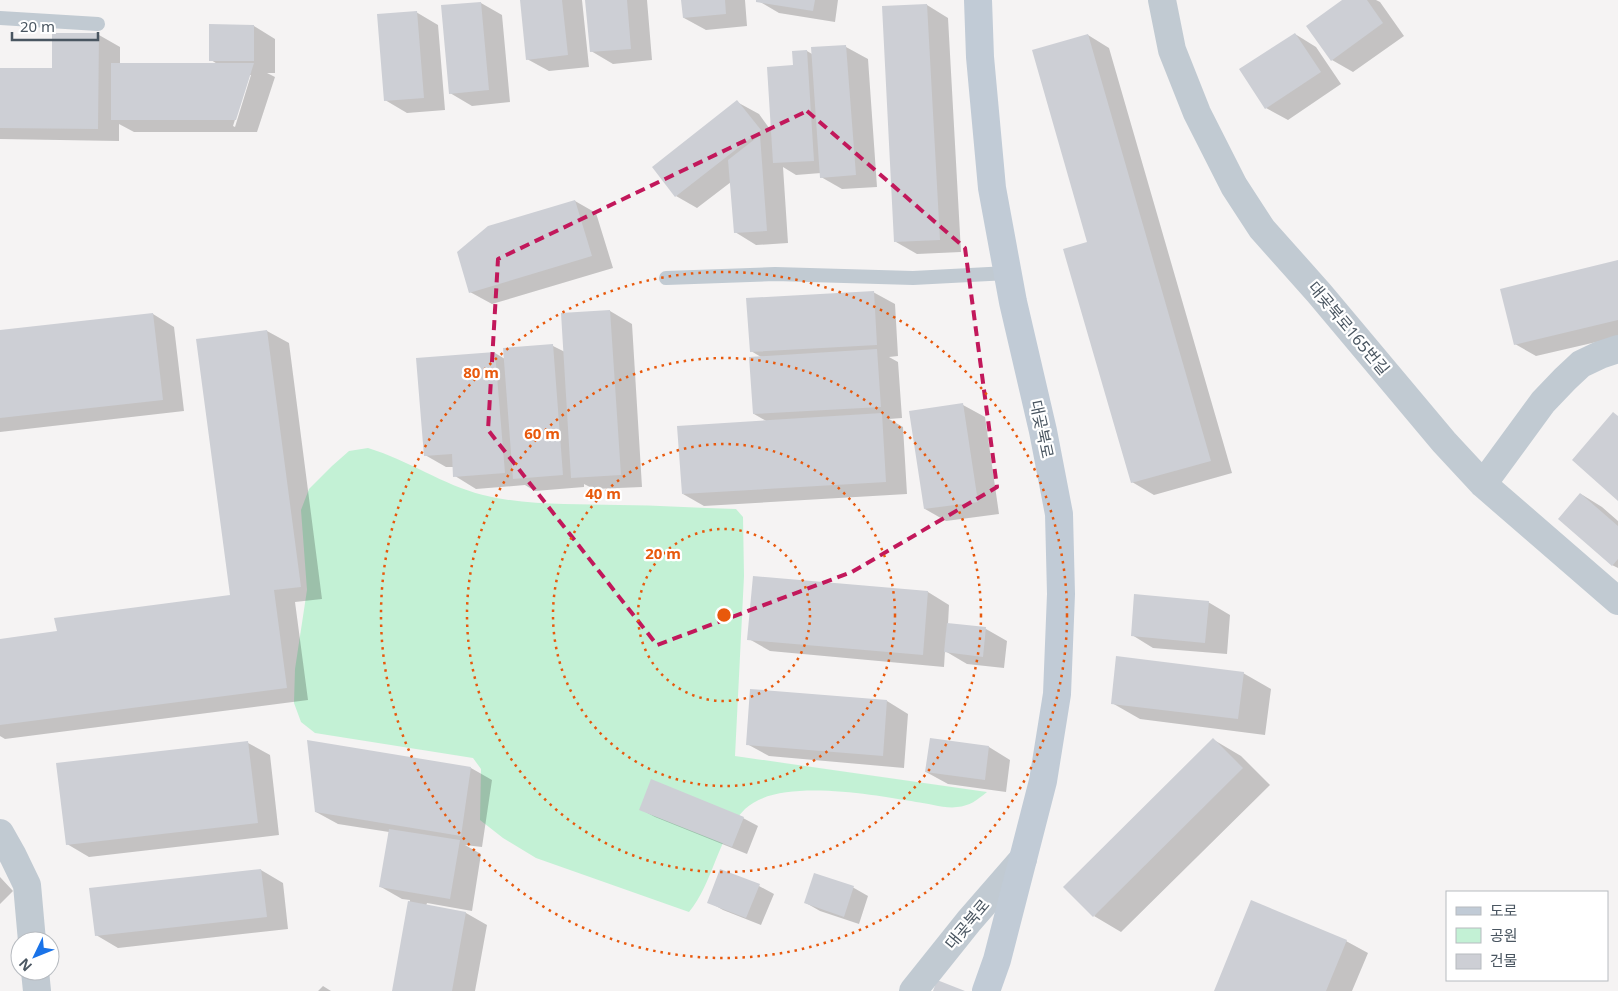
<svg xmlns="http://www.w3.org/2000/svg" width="1618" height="991" font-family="'Noto Sans','Noto Sans KR',sans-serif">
	<rect width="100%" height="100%" fill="#f5f3f3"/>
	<path fill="#c3f1d5" d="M368 448C408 460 443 485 483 495 528 506 574 504 619 505 658 505 697 508 736 509L743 517 744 576 735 756 987 792C977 800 970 806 957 807 946 809 927 803 916 802 873 795 778 777 745 809 718 835 713 884 689 912L536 858 503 838 480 820 481 769 473 758 315 733 301 722 294 703 295 669 307 590 301 510 309 489 332 466 349 451Z"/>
	<path fill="#0003" fill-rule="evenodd" d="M521 0H582L589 67 549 71 527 59Z
		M587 0H647L652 60 613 64 591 51Z
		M682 0H745L747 26 706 30 684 18Z
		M757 0H838L835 22 779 13Z
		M1344 0H1376L1380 2 1404 36 1353 72 1332 60Z
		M481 3 502 15 510 102 472 106 450 93Z
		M927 5 948 18 961 252 917 254 896 242Z
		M416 12 438 25 445 110 407 113 385 100Z
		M254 26 275 39V73H267L275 77 257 132H134L119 124V141L0 139V69L53 70 99 35 120 47V65H219L211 60ZM249 75H251L235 127 233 126Z
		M1295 34 1316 47 1341 84 1288 120 1266 108Z
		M1088 35 1109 48 1232 473 1154 495 1132 482 1089 242Z
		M846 47 868 59 877 187 842 189 821 177V173L796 175 783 167 788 243 756 245 735 232 731 182 697 208 676 196 737 102 759 114 772 132 795 66 807 51 812 54Z
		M575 201 596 213 613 268 492 304 470 292Z
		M1618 262V337L1536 356 1515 344Z
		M873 292 895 304 898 356 889 357 898 362 902 418 889 419 903 427 907 494 704 506 683 494 768 422 754 414 761 357 751 351Z
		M610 311 632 324 642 487 594 489 584 484V487L535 491 525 485 476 489 455 476 454 467H446L425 455 495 353 505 359 553 346 565 352 562 314Z
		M153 314 174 327 184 411 0 432V332Z
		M267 331 289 343 322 599 295 602 308 700 5 739 0 736V640L58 632 231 597Z
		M963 405 985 417 999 514 946 521 925 509Z
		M1581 494 1602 507 1618 521V568L1612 565Z
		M928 592 949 605 948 624 986 629 1007 641 1004 668 967 664 945 651 944 667 770 651 749 639Z
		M1208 602 1230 615 1227 654 1153 648 1132 635Z
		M1243 673 1271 689 1265 735 1140 719 1112 703Z
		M887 701 908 714 904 768 769 756 747 744Z
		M1214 740 1241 756 1270 785 1121 932 1094 916Z
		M248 743 270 755 279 835 89 857 67 844Z
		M989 747 1010 760 1006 792 948 784 926 772Z
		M471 768 492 780 482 847 465 845 481 854 472 911 427 903 426 906 466 913 487 925 475 991H393L410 900 402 899 381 887 389 832 338 824 316 812Z
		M640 809 743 818 758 826 747 854 655 817Z
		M261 870 283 883 288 929 118 948 96 935Z
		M815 874 854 888 868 896 859 924 820 911 806 903Z
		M0 877 13 891 0 904Z
		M759 886 774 894 761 925 723 910 709 902Z
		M1346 941 1368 953 1352 991H1216Z
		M323 986 331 991H318Z"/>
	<path fill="#cdcfd5" d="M520 0H562L568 55 526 60Z
		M585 0H627L631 49 590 52Z
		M681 0H725L726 14 683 18Z
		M756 0H815L813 11 756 2Z
		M1342 0H1367L1383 23 1331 61 1306 26Z
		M481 2 489 90 449 94 441 5Z
		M927 4 940 240 894 242 882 6Z
		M417 11 424 98 384 101 377 14Z
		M209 24 254 25V61H209Z
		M52 33H99L98 129 0 128V68H52Z
		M1295 33 1321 72 1265 109 1239 69Z
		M1088 34 1211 461 1131 483 1063 249 1087 242 1032 50Z
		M846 45 856 175 820 178 811 47Z
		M807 50 814 161 773 163 767 67 793 65 792 51Z
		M111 63H254L236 120H111Z
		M737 100 761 130 675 197 652 167Z
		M760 135 767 231 734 233 728 160Z
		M575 200 592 256 469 293 457 252 488 226Z
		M1618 260V320L1514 345 1500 289Z
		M874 291 877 345 750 352 746 298Z
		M610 310 621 475 571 478 561 313Z
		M153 313 163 400 0 418V330Z
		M267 330 301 587 274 590 287 688 0 725V639L57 631 54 618 230 595 196 339Z
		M553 344 563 475 513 479 503 348Z
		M877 349 881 407 753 414 749 357Z
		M495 352 505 473 453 477 452 454 424 456 416 358Z
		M963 403 978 502 924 509 909 411Z
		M1613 412 1618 416V501L1572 460Z
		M882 413 886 482 682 494 677 426Z
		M1580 493 1618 526V559L1612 566 1558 519Z
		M753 576 928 591 923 655 747 640Z
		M1134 594 1209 601 1205 643 1131 636Z
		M947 623 986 627 983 657 944 652Z
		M1116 656 1244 672 1238 719 1111 704Z
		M750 689 887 700 883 756 746 745Z
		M930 738 989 746 985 780 925 772Z
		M1213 738 1243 768 1093 917 1063 887Z
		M307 740 471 767 461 836 315 812Z
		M248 741 258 823 66 845 56 763Z
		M651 779 744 817 732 847 639 810Z
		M389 829 460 840 450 899 379 887Z
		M261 869 267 917 95 936 89 888Z
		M720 869 760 884 746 918 707 903Z
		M814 873 854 886 844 917 804 903Z
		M1251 900 1347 940 1326 991H1214Z
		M408 901 466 912 452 991H392Z
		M937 980 965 991H933Z"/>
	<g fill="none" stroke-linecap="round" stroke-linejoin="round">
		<path stroke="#c1cad2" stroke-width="14" d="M0 18 98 24
			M666 278 775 274 913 278 1008 273"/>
		<path stroke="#c1cad2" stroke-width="28" d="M1162 0 1172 50 1197 113 1234 186 1262 229 1319 293 1444 442 1483 484 1618 601
			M1483 484 1543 402 1565 379 1581 364 1600 355 1618 349
			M0 833 13 856 27 885 32 941
			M35 971 37 991
			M913 991 969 921 1023 859"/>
		<path stroke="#c1cbd6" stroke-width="28" d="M978 0 980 57 992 188 1013 302 1043 431 1059 514 1061 594 1057 694 1043 781 997 960 986 991"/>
	</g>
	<path fill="none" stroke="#c2185b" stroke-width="4" stroke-dasharray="10 6" stroke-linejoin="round" d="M807 111 965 248 997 487 852 572 657 645 488 430 498 259Z"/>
	<g fill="none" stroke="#e8590c" stroke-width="2.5" stroke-dasharray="2.5 5">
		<circle cx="724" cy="615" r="86"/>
		<circle cx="724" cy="615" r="171"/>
		<circle cx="724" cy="615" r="257"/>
		<circle cx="724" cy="615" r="343"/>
	</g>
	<g text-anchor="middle" stroke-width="4.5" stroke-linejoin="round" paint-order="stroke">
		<g font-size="16" fill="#4a5661" stroke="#fff">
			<text transform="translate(1349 328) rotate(50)" y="6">대곶북로165번길</text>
			<text transform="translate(1042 429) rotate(78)" y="6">대곶북로</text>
			<text transform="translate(967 924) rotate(-50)" y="6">대곶북로</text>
		</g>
	</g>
	<circle cx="724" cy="615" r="8" fill="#e8590c" stroke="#fff" stroke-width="2.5"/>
	<g font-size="15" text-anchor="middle" font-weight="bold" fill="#e8590c" stroke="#fff" stroke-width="4.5" stroke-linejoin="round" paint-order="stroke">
		<text x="481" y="378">80 m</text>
		<text x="542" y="439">60 m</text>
		<text x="603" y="499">40 m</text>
		<text x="663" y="559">20 m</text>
	</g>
	<rect x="1446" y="891" width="162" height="90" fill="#ffffff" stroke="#b7bbc0"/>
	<rect x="1456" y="907" width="25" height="8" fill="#c1cbd6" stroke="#b7bbc0"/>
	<text x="1490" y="916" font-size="15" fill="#4a5661">도로</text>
	<rect x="1456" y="928" width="25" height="15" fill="#c3f1d5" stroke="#b7bbc0"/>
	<text x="1490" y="941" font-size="15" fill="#4a5661">공원</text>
	<rect x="1456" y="954" width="25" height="15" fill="#cdcfd5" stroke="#b7bbc0"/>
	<text x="1490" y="966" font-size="15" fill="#4a5661">건물</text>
	<g transform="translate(35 956) rotate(227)"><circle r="24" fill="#ffffff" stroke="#b7bbc0"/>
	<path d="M0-4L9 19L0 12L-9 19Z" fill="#1a73e8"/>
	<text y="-8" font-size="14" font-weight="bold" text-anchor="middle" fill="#4a5661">N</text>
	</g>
	<path d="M12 32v8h86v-8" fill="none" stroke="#4a5661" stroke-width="2.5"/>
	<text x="20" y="32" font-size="15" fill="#4a5661" stroke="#ffffff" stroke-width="4" paint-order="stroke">20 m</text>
</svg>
